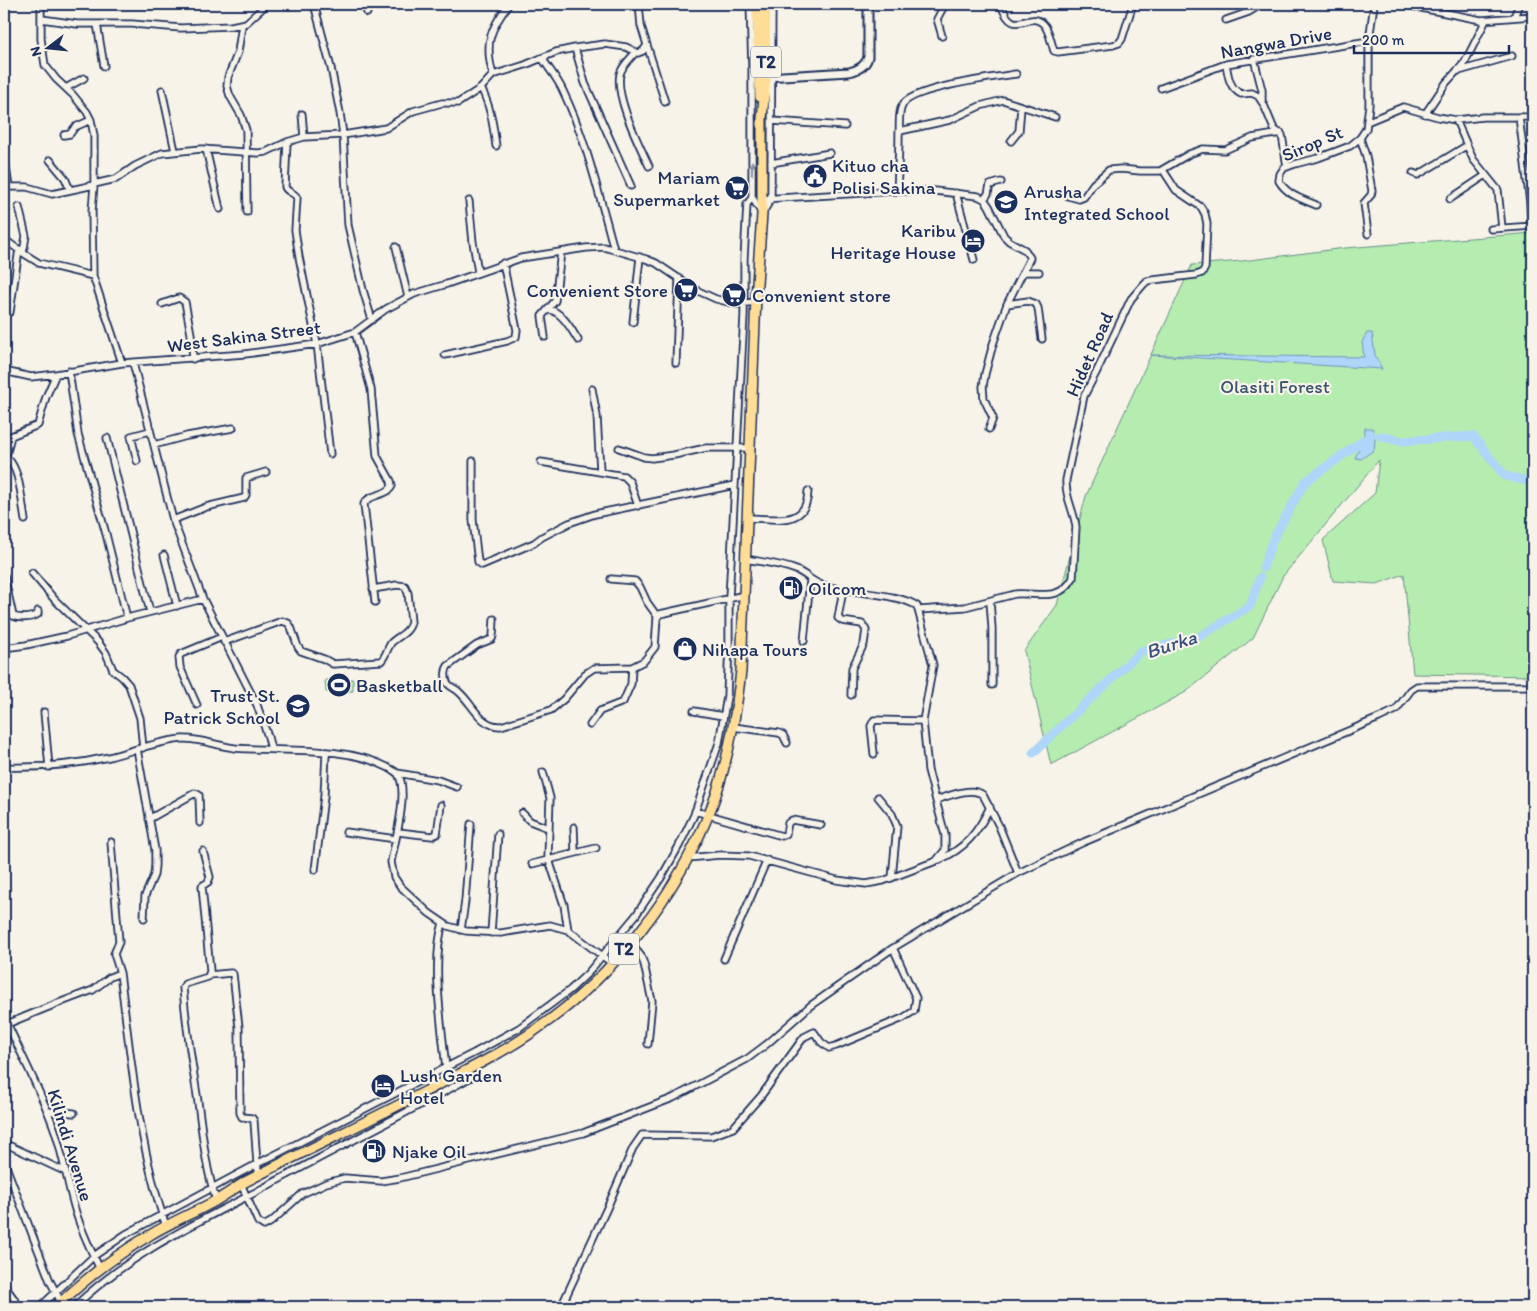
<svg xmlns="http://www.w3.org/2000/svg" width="1537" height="1311" font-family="Itim,sans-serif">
	<rect width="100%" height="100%" fill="#f7f3e8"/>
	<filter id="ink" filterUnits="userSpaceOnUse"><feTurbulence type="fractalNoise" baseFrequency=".02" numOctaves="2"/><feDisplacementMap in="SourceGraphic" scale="10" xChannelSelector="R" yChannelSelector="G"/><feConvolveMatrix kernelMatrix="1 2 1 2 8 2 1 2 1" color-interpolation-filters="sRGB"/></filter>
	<g filter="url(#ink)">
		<path fill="#b5edb0" stroke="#688e87" d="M1533 233V676L1413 674 1404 574 1377 584 1333 581 1323 540 1375 493 1379 460 1283 576 1253 638 1186 692 1051 765 1024 651 1057 605 1086 496 1192 265 1242 261 1345 248Z
			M353 679V691L326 692 325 680Z"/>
		<path fill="#add6f8" stroke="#7393ba" d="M1367 333H1372L1375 355 1382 369 1151 355 1364 357 1362 342Z
			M1365 428H1372C1376 435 1375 443 1374 450L1361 459 1355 458 1362 442Z"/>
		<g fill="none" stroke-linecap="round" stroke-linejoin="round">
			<path stroke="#add6f8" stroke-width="9" d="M1380 436 1401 441 1473 436 1505 476 1533 482
				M1263 568 1273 539 1305 482 1371 435
				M1033 753 1141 651 1197 638 1250 606 1260 577"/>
			<defs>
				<path id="minor" d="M41 4V39L45 65 56 79 73 95 87 112 91 120 94 136V185L92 211 93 276 122 363
					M314 4 331 68 340 113 343 135 348 225 363 290 372 320
					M365 4 367 13
					M639 4 641 26 665 102
					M750 4 752 70V197L762 214 771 199 772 4
					M1001 4C1013 39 1027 12 1041 22 1049 27 1051 43 1054 51L1058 52 1113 45 1119 43 1122 39 1133 4
					M1401 4 1481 20 1533 16
					M1531 16 1533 5
					M1514 17 1519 4
					M42 19 77 24H132L181 28 231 26 246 23 267 4
					M1226 20 1249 12 1262 4
					M97 24 104 66
					M242 25 238 52 228 77 227 86 230 96 241 115 246 130 247 212
					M942 36 937 19 945 4
					M575 48 585 83 631 186
					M635 53C630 59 622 66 620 74 615 98 639 144 649 166
					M542 58C549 69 558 79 563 91 586 138 600 199 614 249
					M1254 59 1262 90V102
					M1226 64C1228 75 1229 88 1241 94L1252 93 1258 96 1264 105 1274 129 1282 135 1287 167
					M1459 71 1512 56
					M493 75C484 43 490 29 509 4
					M66 88 84 78
					M481 88C491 107 493 125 496 146
					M1161 88 1226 64 1369 41
					M162 90 175 151
					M302 114 304 137
					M1425 114 1446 83 1465 62 1486 20
					M1519 117 1530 203 1531 226
					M1456 120 1473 159 1498 190 1502 228
					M772 121 845 126
					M1369 121 1403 107 1438 117 1456 120 1483 117H1533
					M900 131 950 120 980 106 1003 100 1055 117
					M4 133V154L9 187
					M64 135 70 134 75 127 91 120
					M1360 138 1366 156 1372 191 1371 195 1364 203 1368 234
					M1011 141 1019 131 1021 107
					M287 142 285 187C287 193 295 192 297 198L295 230 299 257 317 344 330 454
					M206 149 220 209
					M50 160 65 178 70 190
					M771 163 830 153
					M1413 173 1418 175 1466 146
					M94 184 116 179 135 166 162 153 201 149 258 153 266 152 287 142 304 137 343 135 386 128 413 111 442 103H458L481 88 493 75 525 65 556 52 575 48 605 44 626 47 638 53 643 51 647 45
					M4 189 9 187H27L52 194 94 185
					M897 191C898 172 899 152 899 133 900 124 898 114 902 106 909 88 996 77 1016 74
					M956 193 974 260
					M1068 196 1079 199 1084 197 1093 184 1109 170 1121 169 1140 171H1160L1189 154 1203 149 1225 150 1252 138 1281 133
					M762 199 897 191H935L978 196 984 199 989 206 1004 236 1009 241 1025 250 1030 258 1007 304 993 344 985 374 983 387 984 399 993 418 989 429
					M984 199 988 194 990 185 1001 182
					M1450 199 1486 175
					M469 201 473 242 478 272
					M1316 205C1302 199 1287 195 1279 181L1280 174 1284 168 1295 164 1318 158 1350 146 1360 138 1366 129 1369 105V41L1374 4
					M19 207 26 236 23 253
					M1491 229 1533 226
					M4 239 23 253 39 263 93 276
					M396 247 408 297
					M1023 272H1039
					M162 304 179 298 185 302 191 334 193 359
					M1007 304 1028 301 1036 304 1038 308 1042 339
					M549 309C563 313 571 329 578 340
					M10 312 19 249
					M633 322 640 257
					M355 332 371 389 377 456 391 481 392 486C387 497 369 493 364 504L375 602
					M545 337 542 316 555 301 561 252
					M445 355 507 341 516 337 517 330 503 263
					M133 363 173 520 203 599 257 705 268 737 271 749
					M676 363 679 278
					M4 371 31 377 56 374 122 363 245 354 317 344 355 332 386 309 414 294 447 284 521 258 586 248 604 247 646 259 656 263 696 290 716 299 736 304 756 302
					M69 371 78 434 106 534 127 618
					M592 389 597 416 600 471
					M107 438 150 612
					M154 445 187 436 233 428
					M619 448 644 457 652 458 674 455 706 448H751
					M4 456C20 463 22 504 25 520
					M6 456 11 436 38 425 46 397 56 374
					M137 461 131 436 150 431
					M473 461V520L478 562 482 565 534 543 542 537 569 523 595 514 735 485
					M541 462 624 476 630 482 638 506
					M748 518C775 518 807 528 808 491
					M173 520 206 507 244 498 246 495V478L266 472
					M164 555 177 606
					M32 573 55 600 98 642 106 653 113 670 122 677 129 685 140 718 143 748
					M4 575 13 616C19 619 33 618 38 614V611
					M611 579 635 581 640 587 647 602 657 616
					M843 590 838 618 842 621 862 624 866 630 864 644 852 668 851 695
					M990 601 992 628V685
					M919 610 965 607 1015 594C1037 592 1059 603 1073 578L1076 527C1074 510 1065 498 1066 480L1084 396 1096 373 1131 299 1143 285 1147 281 1153 280 1196 275 1202 273 1205 268 1207 224 1205 214 1201 207 1176 190 1163 170
					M494 619 493 636 492 639 477 645 448 666C445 670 445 677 447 682 449 687 455 688 459 692 473 704 480 727 501 726L551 710 564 699 585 674 594 668 632 667 644 661 655 647 657 618 660 614 745 595
					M804 641 810 580
					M224 642 282 621 288 623 291 627 298 647 301 651 324 659 333 664 381 661C386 656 387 649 391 643 398 636 409 633 411 622L408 593 405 586 397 585 373 589
					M4 648 26 645 67 636 127 618 203 599
					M197 705 180 667 179 657 181 654 222 637
					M694 711 723 716
					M44 712 49 767
					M590 725 600 711 623 702 631 684 632 667
					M733 727 779 733 783 735 787 743
					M137 749 155 850V865L154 875 145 896 144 918
					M874 754 871 726 874 720 923 721
					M4 767C40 768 74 765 109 757 133 751 158 741 182 739 200 738 217 746 235 748 282 752 345 745 387 767 392 770 397 771 399 776 408 795 395 841 391 862L394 877 400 886 429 913 448 926 466 931 501 933 550 925 568 930 613 964
					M543 772 550 798 548 857 564 905 568 930
					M397 773 438 780 457 787
					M878 797 892 814 897 826 892 878
					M936 800C949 796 971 786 983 795L999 826 1018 873
					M695 811 782 836 786 834 788 823 792 820 821 825
					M522 813 530 821 548 828
					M149 819 195 793 199 795 200 823
					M574 827 575 853
					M346 832 396 839
					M398 832 432 836 437 834 441 805
					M111 842 119 942 114 954 120 973C131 1058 138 1144 166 1226
					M203 851 210 877 208 882 202 886 210 971 208 977 185 984 183 988C186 1024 191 1059 197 1095 202 1130 205 1166 216 1200
					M688 858 720 855 749 856 837 880 866 884 883 881 936 861 945 850V835L928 770 923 721 933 665 917 606C898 593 847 593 822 585 812 582 806 574 796 570 781 564 762 562 746 559
					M939 860C966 848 978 832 990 807
					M532 864 596 848
					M315 870 324 796 326 753
					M443 923C431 962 442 1027 446 1069
					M461 930 465 901 471 824
					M491 933 498 834
					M630 943 641 956 644 964 652 1001 648 1044
					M724 959 767 860
					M209 975 231 973 233 974 239 1027 240 1113 242 1117 252 1118 254 1121 257 1164 259 1175
					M4 1016C21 1055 41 1091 55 1131 63 1156 67 1181 74 1206 80 1228 90 1249 100 1269
					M7 1024 56 1004 93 990 110 977 120 973
					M47 1111 74 1113
					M4 1143 66 1172
					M4 1161 50 1281 61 1302
					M241 1184 258 1222 264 1226 271 1222 302 1194 326 1183 345 1178 381 1181 400 1178 583 1133 673 1098 747 1059 767 1044 810 1006 893 948 1018 873 1084 842 1379 718 1396 710 1411 690 1417 686H1533
					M4 1285 20 1307
					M40 1307 94 1256 126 1234 257 1164 476 1052 519 1028 570 990 588 973 636 915 661 878 679 846 694 815 719 743 727 696 729 643V598L744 315V259L747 204 752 198
					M74 1307C128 1255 190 1226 256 1192 328 1153 401 1116 473 1076
					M561 1307 607 1208 633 1148 642 1135 711 1136 733 1128 761 1096 804 1037 814 1032 821 1042 829 1048 836 1046 903 1018 914 1011 916 998 893 948"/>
				<path id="tertiary" d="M766 77 849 72C858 70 866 66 868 57V4"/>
				<path id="trunk" d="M757 4 760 97
					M56 1307C84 1280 116 1255 150 1235 171 1222 194 1213 215 1201 226 1195 235 1188 245 1182 306 1150 369 1121 430 1089 465 1071 501 1054 534 1031 613 978 677 895 712 806 728 763 736 716 741 671L756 297 762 214V119L766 77 765 4"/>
			</defs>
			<use href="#minor" stroke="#1b2f5e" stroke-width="9"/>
			<use href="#tertiary" stroke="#1b2f5e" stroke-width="11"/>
			<use href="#trunk" stroke="#1b2f5e" stroke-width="12"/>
			<use href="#minor" stroke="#f7f3e8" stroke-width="5.5"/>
			<use href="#tertiary" stroke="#f7f3e8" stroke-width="7"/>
			<use href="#trunk" stroke="#ffdd96" stroke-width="9"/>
		</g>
		<defs><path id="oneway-solid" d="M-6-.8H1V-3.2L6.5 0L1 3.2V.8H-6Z" transform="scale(1.25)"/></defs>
		<use fill="#8991a3" href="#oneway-solid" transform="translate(752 168) rotate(-89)"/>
	</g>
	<defs>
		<symbol id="civic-disc" viewBox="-11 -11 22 22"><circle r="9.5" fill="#1b2f5e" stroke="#f7f3e8"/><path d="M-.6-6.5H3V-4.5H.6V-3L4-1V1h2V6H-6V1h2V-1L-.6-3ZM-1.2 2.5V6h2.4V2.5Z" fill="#fff"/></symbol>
		<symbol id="supermarket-disc" viewBox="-11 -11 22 22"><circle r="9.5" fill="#1b2f5e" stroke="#f7f3e8"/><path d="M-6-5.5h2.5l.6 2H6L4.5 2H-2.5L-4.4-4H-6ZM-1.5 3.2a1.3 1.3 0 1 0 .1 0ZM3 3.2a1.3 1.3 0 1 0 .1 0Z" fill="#fff"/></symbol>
		<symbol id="school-disc" viewBox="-11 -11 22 22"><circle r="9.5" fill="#1b2f5e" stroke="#f7f3e8"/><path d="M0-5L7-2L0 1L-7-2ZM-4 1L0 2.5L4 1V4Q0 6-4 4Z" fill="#fff"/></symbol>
		<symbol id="hotel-disc" viewBox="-11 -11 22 22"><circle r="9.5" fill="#1b2f5e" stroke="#f7f3e8"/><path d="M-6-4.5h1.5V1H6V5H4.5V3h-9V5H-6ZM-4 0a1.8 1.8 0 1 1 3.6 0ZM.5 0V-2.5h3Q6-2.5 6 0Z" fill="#fff"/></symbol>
		<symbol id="fuel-disc" viewBox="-11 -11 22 22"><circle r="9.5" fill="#1b2f5e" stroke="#f7f3e8"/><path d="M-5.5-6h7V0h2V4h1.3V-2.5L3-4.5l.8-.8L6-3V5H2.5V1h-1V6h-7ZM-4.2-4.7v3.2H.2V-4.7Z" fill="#fff"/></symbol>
		<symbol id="shop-disc" viewBox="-11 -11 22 22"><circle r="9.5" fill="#1b2f5e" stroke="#f7f3e8"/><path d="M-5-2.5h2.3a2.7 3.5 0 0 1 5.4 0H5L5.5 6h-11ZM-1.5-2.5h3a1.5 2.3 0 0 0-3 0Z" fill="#fff"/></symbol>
		<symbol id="stadium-disc" viewBox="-11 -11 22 22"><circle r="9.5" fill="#1b2f5e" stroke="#f7f3e8"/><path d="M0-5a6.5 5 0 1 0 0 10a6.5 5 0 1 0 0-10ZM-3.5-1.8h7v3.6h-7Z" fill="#fff"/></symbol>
	</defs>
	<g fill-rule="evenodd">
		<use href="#civic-disc" x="801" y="162" width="28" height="28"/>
		<use href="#supermarket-disc" x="723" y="174" width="28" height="28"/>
		<use href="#school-disc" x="992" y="188" width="28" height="28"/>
		<use href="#hotel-disc" x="959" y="227" width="28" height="28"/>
		<use href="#supermarket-disc" x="672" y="276" width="28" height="28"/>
		<use href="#supermarket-disc" x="720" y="281" width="28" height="28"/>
		<use href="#fuel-disc" x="777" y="574" width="28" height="28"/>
		<use href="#shop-disc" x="671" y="635" width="28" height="28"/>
		<use href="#stadium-disc" x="325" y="671" width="28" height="28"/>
		<use href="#school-disc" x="284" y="692" width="28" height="28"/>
		<use href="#hotel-disc" x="369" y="1072" width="28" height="28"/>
		<use href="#fuel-disc" x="360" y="1137" width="28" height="28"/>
	</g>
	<g text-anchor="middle" stroke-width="4.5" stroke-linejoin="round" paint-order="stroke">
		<g fill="#f7f3e8" stroke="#5d6a87" stroke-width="1">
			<rect x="751" y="46.5" width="30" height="31" rx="4"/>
			<rect x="609" y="933.5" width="30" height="31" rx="4"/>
		</g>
		<g font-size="18" font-weight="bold" fill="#1b2f5e">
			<text x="766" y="68">T2</text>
			<text x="624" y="955">T2</text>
		</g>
		<g font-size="19" fill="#1b2f5e" stroke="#f7f3e8">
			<text transform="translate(1276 42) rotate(-10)" y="7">Nangwa Drive</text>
			<text transform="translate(1312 143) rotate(-23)" y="7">Sirop St</text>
			<text transform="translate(244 336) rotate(-7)" y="7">West Sakina Street</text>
			<text transform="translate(1089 354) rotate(-66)" y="7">Hidet Road</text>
			<text transform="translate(71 1145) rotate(73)" y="7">Kilindi Avenue</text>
		</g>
		<g font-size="19" fill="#1b2f5e" stroke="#f7f3e8" text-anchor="start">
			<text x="832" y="172">Kituo cha<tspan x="832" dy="22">Polisi Sakina</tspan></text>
			<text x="720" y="184" text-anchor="end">Mariam<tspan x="720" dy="22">Supermarket</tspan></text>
			<text x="1024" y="198">Arusha<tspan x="1024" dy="22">Integrated School</tspan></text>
			<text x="956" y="237" text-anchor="end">Karibu<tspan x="956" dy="22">Heritage House</tspan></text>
			<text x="668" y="297" text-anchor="end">Convenient Store</text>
			<text x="752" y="302">Convenient store</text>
			<text x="808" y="595">Oilcom</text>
			<text x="702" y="656">Nihapa Tours</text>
			<text x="356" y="692">Basketball</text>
			<text x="280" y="702" text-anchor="end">Trust St.<tspan x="280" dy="22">Patrick School</tspan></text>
			<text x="400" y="1082">Lush Garden<tspan x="400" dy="22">Hotel</tspan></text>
			<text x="392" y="1158">Njake Oil</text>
		</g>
		<g font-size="19" fill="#3a556e" stroke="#f7f3e8">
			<text x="1275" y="393">Olasiti Forest</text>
		</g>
		<g font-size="20" font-style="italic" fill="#38507d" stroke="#f7f3e8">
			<text transform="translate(1171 644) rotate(-18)" y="7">Burka</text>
		</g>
	</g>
	<rect width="1537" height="1311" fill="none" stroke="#f7f3e8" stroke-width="20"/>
	<rect x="10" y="10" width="1517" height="1291" fill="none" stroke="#1b2f5e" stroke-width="2" filter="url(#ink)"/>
	<g transform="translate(48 48) rotate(254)" stroke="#f7f3e8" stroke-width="4" paint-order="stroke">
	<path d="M0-4L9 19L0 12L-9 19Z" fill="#1b2f5e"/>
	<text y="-8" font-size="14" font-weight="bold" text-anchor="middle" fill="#1b2f5e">N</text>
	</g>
	<path d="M1354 45v8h155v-8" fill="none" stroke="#1b2f5e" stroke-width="2.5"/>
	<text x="1362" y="45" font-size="15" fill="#1b2f5e" stroke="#f7f3e8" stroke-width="4" paint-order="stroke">200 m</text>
</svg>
